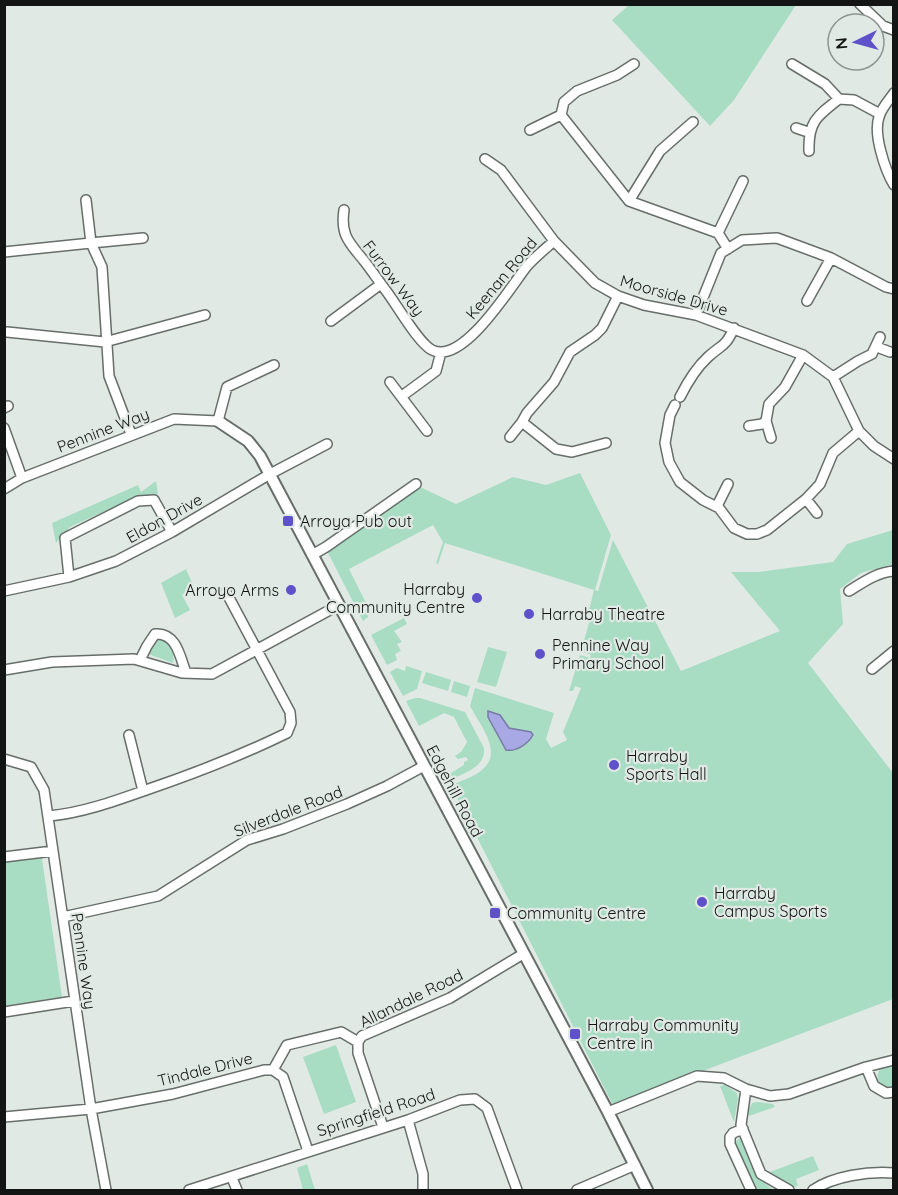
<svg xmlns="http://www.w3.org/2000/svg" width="898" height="1195" font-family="Quicksand,sans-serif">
	<rect width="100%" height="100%" fill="#e1e9e5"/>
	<path fill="#a8ddc3" d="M629 5V4L796 5 734 100 710 126 612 20Z
		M580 473 611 535 595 590 598 591 613 540 681 671 780 631 731 572H759L833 562 847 544 893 530V564L861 573 840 589 843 624 808 663 893 773V999L613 1105 451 786C462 780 477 776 485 767 502 750 478 722 470 706L475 688 554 713 546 739 551 748 567 740 563 732 581 688 575 686 573 691H569L580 655 590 658 591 655 581 651 591 616 588 614 594 590 445 543 438 564 436 563 443 542 433 525 349 569 369 609 368 617 363 621 327 551 420 487 456 504 513 477 546 485Z
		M156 481 158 494 127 501 70 527 56 543 52 523 138 485 141 492Z
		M186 569 194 587 182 595 190 610 175 618 161 583Z
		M404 618 407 624 394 631 402 642 397 644 401 651 395 654 397 660 387 665 371 635Z
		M160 638 166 639C171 646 175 654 173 663L148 654 153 641Z
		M488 647 507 652 496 687 477 682Z
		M406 666 422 671 417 689 403 696 390 672 397 668 405 671Z
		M426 672 451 680 448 691 422 683Z
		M454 681 470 686 467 697 451 692Z
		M415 698H420L465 712 484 748C486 768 463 773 448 781L446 776 464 765V762L468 760 466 757 458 759 455 756 462 751 467 742 454 717 444 713 419 726 406 701Z
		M41 852 62 997 5 1006V856Z
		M336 1045 356 1102 324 1114 303 1057Z
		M893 1066V1086L886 1087 877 1080 879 1069Z
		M725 1085 737 1093 738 1099 734 1122 720 1086Z
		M758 1102 773 1104 775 1107 749 1116V1109L752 1103Z
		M740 1138C749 1158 754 1179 774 1190H757L735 1142Z
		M813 1156 819 1170 796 1179 798 1186 790 1188 767 1173Z
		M307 1164 315 1190H303L297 1168Z"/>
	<path fill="#a7a8e4" stroke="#7a7ca6" stroke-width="1.5" d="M488 711 500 715 509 728 531 732 533 735C528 744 516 752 506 750L488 717Z"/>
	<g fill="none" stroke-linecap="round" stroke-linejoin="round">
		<defs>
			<path id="minor" d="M860 4 883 26 894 30
				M634 64 617 75 577 91 564 102 561 115 629 201 718 233 728 249
				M792 64 825 84 839 99
				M894 93C889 100 881 109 879 117 873 134 885 170 894 185
				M796 128 808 132
				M530 130 561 115
				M809 151C808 122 817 116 839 99L854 100 880 114
				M485 159 501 170 554 241 595 283 618 296 644 305 696 315 803 355 833 377 859 431 874 446 894 459
				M86 200 91 243 143 238
				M629 201 660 151 693 122
				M344 210C340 236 350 243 365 262 372 271 378 280 384 288 396 303 418 343 432 350 463 366 511 286 527 266 535 257 545 249 554 241
				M718 233 743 181
				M4 252 91 243 102 267 109 376 131 434
				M807 301 831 258
				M696 315 721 253 742 240 777 238 831 258 886 287 894 289
				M331 321 381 284
				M7 332 105 342 205 315
				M877 347 890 352
				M833 377 858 361 872 354 880 337
				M390 382 427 431
				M402 396 436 371 441 352
				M680 397C687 383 696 368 708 357 722 344 725 348 734 328
				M675 405 670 415 665 443 669 462 675 473 680 482 703 500 719 508 734 528 747 534H757L767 530 806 499 820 484 833 453 859 431
				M4 408 8 406
				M766 421 771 438
				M749 426 762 424 766 421 769 404 785 387 803 355
				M4 428 22 478
				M510 437 522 422
				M606 443 572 452 556 449 522 422 527 413 554 382 570 352 595 335 602 328 618 296
				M4 489 22 478 174 419 218 421 227 387 274 365
				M806 499 817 513
				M717 506 728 484
				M312 555 326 547 416 484
				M69 577 65 538 138 501 154 500 172 532
				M4 591 69 577 116 561 172 532 270 474 327 444
				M849 591C862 583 877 572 894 571
				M140 660 147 646 155 634C176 632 180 656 186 673
				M872 669 894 651
				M4 670 52 662 134 659 182 673 212 674 339 605
				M129 735 143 791
				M4 759 31 767 44 790 91 1109 106 1190
				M49 816C82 813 115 801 146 790 193 774 242 755 287 733L291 723 290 712 226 592
				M4 857 53 851
				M63 917 158 896 247 840 283 829 347 804 387 786 424 766
				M4 1012 74 1001
				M866 1067 874 1086 886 1093 894 1092
				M273 1070 287 1045 341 1032 358 1042
				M746 1089 741 1125 761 1174 789 1190
				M608 1112 697 1076 724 1078 746 1089 770 1096 789 1094 866 1067 894 1060
				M4 1117 91 1109 173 1094 264 1070H273L283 1077 308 1151
				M408 1120 423 1174V1190
				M383 1127 358 1053V1042L362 1036 450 998 523 954
				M743 1129 733 1133 730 1137V1144L751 1190
				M232 1178 237 1190
				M189 1190 408 1120 460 1100 475 1099 487 1108 517 1190
				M577 1190 635 1165
				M813 1190C834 1176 868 1171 894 1173"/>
			<path id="tertiary" d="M218 421 248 441 260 456 608 1112 647 1190"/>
		</defs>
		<use href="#minor" stroke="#676e6a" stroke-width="12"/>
		<use href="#tertiary" stroke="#676e6a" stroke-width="14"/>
		<use href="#minor" stroke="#fff" stroke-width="9"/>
		<use href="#tertiary" stroke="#fff" stroke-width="10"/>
	</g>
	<g fill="#5e51c9" stroke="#e1e9e5" stroke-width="2">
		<rect x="282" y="515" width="12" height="12" rx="3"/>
		<circle cx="291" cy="590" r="6"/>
		<circle cx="477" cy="598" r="6"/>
		<circle cx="529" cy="614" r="6"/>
		<circle cx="540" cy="654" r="6"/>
		<circle cx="614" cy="765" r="6"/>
		<circle cx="702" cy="902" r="6"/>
		<rect x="489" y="907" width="12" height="12" rx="3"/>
		<rect x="569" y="1028" width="12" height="12" rx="3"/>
	</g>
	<g text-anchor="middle" stroke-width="4.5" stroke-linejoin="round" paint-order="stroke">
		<g font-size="16" fill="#121514" stroke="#e1e9e5">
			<text transform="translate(394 278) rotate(53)" y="6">Furrow Way</text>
			<text transform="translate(501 278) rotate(-50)" y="6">Keenan Road</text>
			<text transform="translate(674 295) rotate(16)" y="6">Moorside Drive</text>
			<text transform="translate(103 430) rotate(-21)" y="6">Pennine Way</text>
			<text transform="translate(164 518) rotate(-29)" y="6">Eldon Drive</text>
			<text transform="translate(455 791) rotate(62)" y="6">Edgehill Road</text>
			<text transform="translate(288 811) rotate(-21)" y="6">Silverdale Road</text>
			<text transform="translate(84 961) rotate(82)" y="6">Pennine Way</text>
			<text transform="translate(411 998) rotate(-26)" y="6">Allandale Road</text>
			<text transform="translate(205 1069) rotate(-14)" y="6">Tindale Drive</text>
			<text transform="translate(376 1112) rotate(-18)" y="6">Springfield Road</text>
		</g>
		<g font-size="16" fill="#121514" stroke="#e1e9e5" text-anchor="start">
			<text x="300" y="527">Arroya Pub out</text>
			<text x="465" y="595" text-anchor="end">Harraby<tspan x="465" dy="18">Community Centre</tspan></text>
			<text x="279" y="596" text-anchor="end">Arroyo Arms</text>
			<text x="541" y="620">Harraby Theatre</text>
			<text x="552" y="651">Pennine Way<tspan x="552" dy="18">Primary School</tspan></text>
			<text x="626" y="762">Harraby<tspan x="626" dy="18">Sports Hall</tspan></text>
			<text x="714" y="899">Harraby<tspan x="714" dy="18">Campus Sports</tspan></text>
			<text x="507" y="919">Community Centre</text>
			<text x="587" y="1031">Harraby Community<tspan x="587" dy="18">Centre in</tspan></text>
		</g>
	</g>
	<rect width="898" height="1195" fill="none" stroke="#121514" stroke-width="12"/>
	<g transform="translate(856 42) rotate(265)"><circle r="28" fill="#e1e9e5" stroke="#8e9491" stroke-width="1.5"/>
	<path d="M0-4.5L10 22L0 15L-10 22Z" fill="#5e51c9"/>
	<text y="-9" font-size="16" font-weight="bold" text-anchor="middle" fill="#121514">N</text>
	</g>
</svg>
